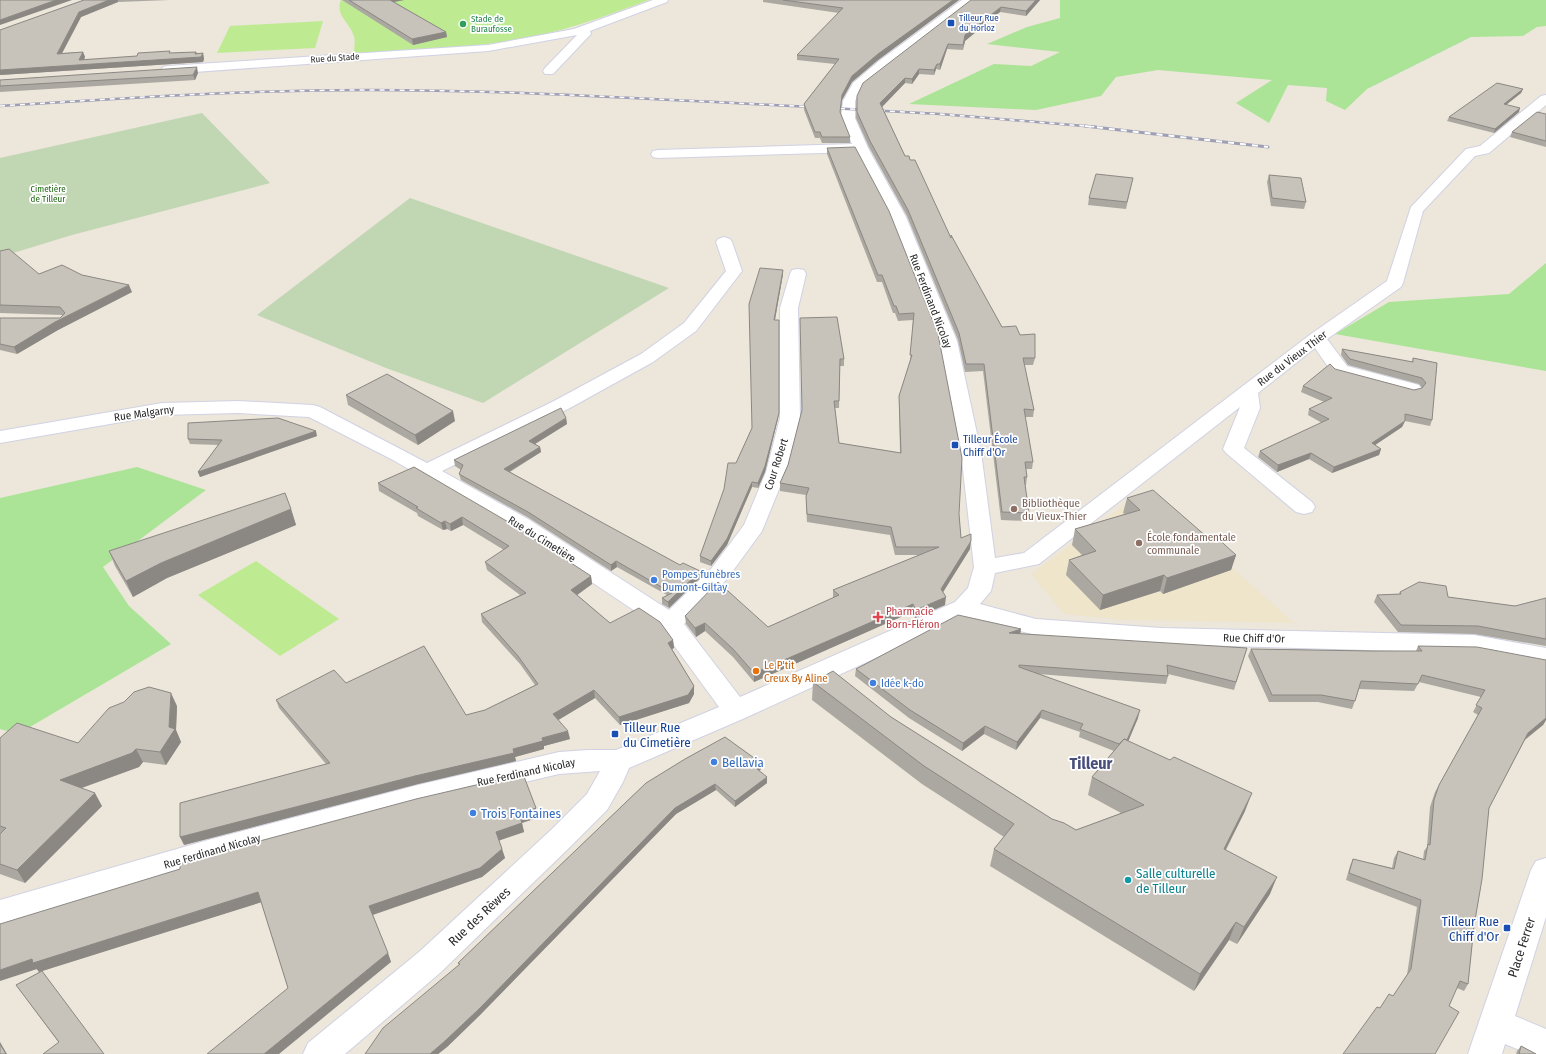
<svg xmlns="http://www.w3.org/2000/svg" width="1546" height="1054" font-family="'Fira Sans Condensed',sans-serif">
	<rect width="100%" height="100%" fill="#ece6db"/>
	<path fill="#eee5ca" d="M1134 498 1170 512 1294 623 1126 620 1064 614 1031 574Z"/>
	<path fill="#abe496" d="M1060 0H1546V26L1537 27 1523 36 1471 37 1367 89 1345 110 1326 101 1327 88 1288 85 1269 123 1236 103 1272 80 1158 70 1116 77 1101 96 1036 110 909 104 994 64 1031 66 1060 52 987 44 1027 27 1060 18Z
		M1546 263V371L1335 334 1389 302 1509 294Z
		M137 467 206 490 103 567 129 606 171 644 18 734 0 729V498Z"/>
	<path fill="#c1d6b2" d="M202 113 270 183 72 235 0 257V158Z
		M410 198 669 288 483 403 386 368 257 315Z"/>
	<path fill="#beeb92" d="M341 0H649C604 17 557 34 509 41 458 49 406 50 354 53 354 47 356 39 353 34 348 21 335 15 341 0Z
		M323 21 315 48 217 53 230 26Z
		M256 561 339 619 280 656 198 595Z"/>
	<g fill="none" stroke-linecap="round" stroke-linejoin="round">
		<defs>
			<path id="minor" d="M653 0H668L667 2 590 31 591 34 589 36 553 74H545L543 71 545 68 577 35 488 51 167 74 163 73 161 70 163 67 167 66 488 45 574 29Z
				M962 0H974L887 67 862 88 855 101V118L868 148 906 217 957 341 981 452 995 558 1024 553 1311 334 1387 281 1411 207 1466 149 1480 146 1541 96 1546 95V105L1489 153 1475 156 1423 211 1403 283 1401 287 1327 339 1347 366 1419 385 1422 389 1419 393 1412 395 1333 374 1315 348 1258 393 1260 408 1244 448 1312 502 1315 507 1312 512 1304 514 1296 512 1226 453 1223 449 1240 407 1039 564 995 573 991 591 980 604 1036 619 1161 628 1474 635 1546 648V666L1474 653 1161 644 1036 635 965 617 745 718 629 768 623 782 607 810 571 846 441 972 345 1054H303L308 1043 419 952 551 830 587 794 600 771 559 774 418 807 208 864 0 926V900L208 840 418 785 559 752 588 750H616L719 707 662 629 512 529 393 460 309 417 238 413 162 415 0 443V431L162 403 238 401 313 405 320 407 427 463 554 401 641 354 684 323 726 271 716 242 718 239 724 237 730 239 732 242 742 271 696 331 653 362 568 409 442 471 528 519 669 610 711 569 744 525 766 472 780 418V308L790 274 792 270 798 269 804 270 806 274 798 308 800 418 786 472 762 531 727 579 684 624 740 697 955 602 968 588 974 567 961 452 939 341 890 217 856 152 658 158 653 157 651 154 653 151 658 150 852 144 841 118 843 101 853 83 879 61Z
				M1546 858V917L1515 1016 1546 1029V1054H1529L1505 1044 1502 1054H1468L1531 870 1536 861Z"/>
		</defs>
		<use href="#minor" stroke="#d0d2e3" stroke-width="2"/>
		<use href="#minor" fill="#fff" fill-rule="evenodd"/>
		<defs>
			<path id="rail-far1" d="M0 106C123 98 245 90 368 90 517 90 665 100 814 107
				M830 108 940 114 1096 127"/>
			<path id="rail" d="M1085 126 1268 147"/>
		</defs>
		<use href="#rail-far1" stroke="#9e9fb4" stroke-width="2.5"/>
		<use href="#rail" stroke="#9e9fb4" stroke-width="3"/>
		<use href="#rail-far1" stroke="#fff" stroke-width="1.5" stroke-dasharray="5" stroke-linecap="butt"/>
		<use href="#rail" stroke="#fff" stroke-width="2" stroke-dasharray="6" stroke-linecap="butt"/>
	</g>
	<path fill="#aba8a1" d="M84 0H169L118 2 81 17 62 53 83 52 85 57 84 60 196 52 197 53H203L204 59 203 62 0 75Z
		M342 0H404L394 2 446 32 447 37 413 45Z
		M763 0H959L878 60 852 82 842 100 840 113 850 137V143H822L820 138H815L804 110V104L835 64 797 60V55L839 13 763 2Z
		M971 0H1040L1026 16 1000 12 965 41 963 50 947 49 940 70 936 69 934 75 919 74 912 84 905 83 882 107 905 156 951 238 1002 327 1020 335 1035 358 1033 365H1024L1034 410 1033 417H1025L1033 462 1032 469H1026L1027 477 1026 485H1025L1029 513 1028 521 1001 520 983 371 965 372 958 340 907 216 869 147 856 118 857 96Z
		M198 73 195 80 0 92V80Z
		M1523 89 1521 93 1506 105 1519 112 1494 133 1447 121 1449 117Z
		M1546 114V147L1510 137 1512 132Z
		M827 148 938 334 959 514 961 538 970 549 943 592 945 605 915 618 912 612 754 682 733 657 705 631 696 637 686 624 685 616 768 627 833 598V590L919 555H895L890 535 807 522 806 504V495L780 491V483L788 465 837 317 844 359V366H840L839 408H835L839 443 900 453 899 403V396L910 362 913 320 898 321 895 313H893L882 282H877L827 154Z
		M1269 175 1306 202 1304 209 1271 206 1267 182Z
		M1133 178 1126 209 1088 205 1089 198Z
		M0 251 39 274 82 275 132 292 58 330 17 354 0 350V318H60L63 315 0 313Z
		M783 270V274L775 320 778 418 765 472 758 488 752 487 727 545 711 566 700 562V556L736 463 752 428Z
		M1342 349 1412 362 1413 358 1437 363 1432 420 1430 426 1405 421 1402 427 1375 445 1381 449 1379 455 1332 473 1309 459 1277 472 1258 457 1260 451 1322 423 1308 415 1309 409 1324 402 1301 392 1303 386 1414 390 1422 388 1419 384 1348 365 1341 355Z
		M346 395 455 421 418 445 348 405Z
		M566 418 567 424 535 444 540 447 541 452 510 472 700 578 669 608 662 604V598L667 595 617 567 611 571 529 518 461 480 459 474 461 470 455 466 454 460Z
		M317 436 200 477 198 472 218 445 190 444 188 439Z
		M414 467 591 576 592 584 577 595 610 623 673 640 674 648 672 649 694 686V694L689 703 620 725 595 698 558 720 570 739 544 746V749L515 757 516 761 418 784 184 845 326 764 279 708 276 700 346 683 466 715 485 710 535 685 520 664 482 622 481 614 520 595 487 570 485 562 504 550 463 525 451 531 447 529 443 530 418 516 417 513 379 491 378 483Z
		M1127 498 1207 537 1236 555 1231 570 1163 594 1160 591 1100 610 1066 575 1069 560 1082 555 1072 545 1075 529 1125 514 1123 513Z
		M291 509 296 525 167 578 133 597 115 566 109 551Z
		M1400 592 1448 597 1515 606 1546 598V646L1474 634 1398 632 1374 602 1377 595 1399 594Z
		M1020 634 1247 648 1234 690 1168 674V676L1166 684 1038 674 1138 718 1128 741 1245 811 1226 850 1270 894 1237 944 1229 940 1194 991 990 866 994 849 1004 837 922 784 812 700 813 682 891 717 1052 819 1076 830 1121 813 1088 795 1092 777 1114 751 1079 737 1080 732 1040 718 1016 750 984 734 962 751 909 718 855 676 856 669Z
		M1418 646 1546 660V720L1543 725 1525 740 1489 808 1474 926 1468 984 1464 991 1457 988 1380 1008 1393 996 1407 975 1417 907 1346 880 1350 866 1353 859 1392 868 1394 858 1398 851 1423 860 1424 851 1427 847 1430 807 1435 792 1478 715 1473 712 1481 697 1419 682 1414 691 1359 689 1352 709 1318 702H1269L1248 656 1251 649 1372 651H1416Z
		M177 706 176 730 181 742 166 765 143 762 139 767 82 788 102 806 25 883 0 874V738L78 743Z
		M761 763V769L759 771 767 783 735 807 716 790 676 814 480 1015 447 1047 438 1054H365L459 965 458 963 646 783Z
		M537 818 522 823 524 832 499 840 505 858 482 877 373 915 391 962 288 988 261 902 42 971 59 1043 16 985 41 971 39 972 0 924Z
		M1521 1046 1536 1054H1516L1517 1051Z"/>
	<path fill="#8b8883" d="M56 0H72L0 25V20Z
		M109 0H118V2L81 17 59 59 57 54 79 12Z
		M387 0H404L388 3Z
		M953 0H959L878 60 852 82 842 100 840 118 842 95 852 76 878 54Z
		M1036 0H1040L1026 16V11Z
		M1001 7 1000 12 965 41 963 50 965 35Z
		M446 32 447 37 413 45 412 39Z
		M948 44 947 49 940 70V64Z
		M83 52 85 57 81 65 195 54 196 52 198 57 203 53 204 59 203 62 0 75V70L79 60Z
		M937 64 936 69 934 75V70Z
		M197 67 198 73 195 80 193 75Z
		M919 69V74L912 84V79Z
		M905 78V83L880 109V103Z
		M1523 89 1521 93 1502 108 1504 104Z
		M1520 108 1519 112 1494 133 1495 129Z
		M783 270V274L774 325V320Z
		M129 285 132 292 58 330 17 354 14 347 55 322Z
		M453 411 455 421 418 445 415 435Z
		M779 413 778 418 765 472 758 488V483Z
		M566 418 567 424 530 447 529 441Z
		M1405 421 1402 427 1369 449 1372 443Z
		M316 431 317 436 200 477 198 472Z
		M540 447 541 452 505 474 504 469Z
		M1381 449 1379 455 1332 473 1334 467Z
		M1311 453 1309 459 1277 472 1278 465Z
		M752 482V487L727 545 711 566V561Z
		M291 509 296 525 167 578 133 597 126 581 161 563Z
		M462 517 463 525 451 531 450 524Z
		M445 521 447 529 443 530 441 523Z
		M971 541 970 549 940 597 941 589Z
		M1236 555 1231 570 1163 594 1167 578Z
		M616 561 617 567 611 571V565Z
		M700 571V578L669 608 668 602Z
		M1164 575 1160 591 1100 610 1103 595Z
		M591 576 592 584 573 598 571 590Z
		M946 597 945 605 915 618 916 610Z
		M913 604 912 612 754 682V673Z
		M705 623V631L696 637 695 628Z
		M1021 629 1020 637 1009 633Z
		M673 640 674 648 668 651V643Z
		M694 686V694L689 703 620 725 619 717Z
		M594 690 595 698 555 722 553 714Z
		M171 693 177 706 176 730 181 742 166 765 160 752 169 727Z
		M1042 710 1040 718 1016 750 1017 742Z
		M1140 710 1138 718 1123 754 1125 746Z
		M1546 716V720L1543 725 1524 740 1528 733Z
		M985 726 984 734 962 751 963 743Z
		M568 731 570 739 544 746V749L515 757 516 761 418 784 184 845 180 837 513 749 542 738Z
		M136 749 143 762 139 767 67 793 60 780Z
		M761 763V769L756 774V768Z
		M767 777V783L735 807V801Z
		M715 784 716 790 676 814 480 1015 447 1047 438 1054H430L675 808Z
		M95 793 102 806 25 883 17 870Z
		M1252 793 1245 811 1217 866 1224 849Z
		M536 808 537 818 521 823 519 814Z
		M522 823 524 832 498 841 496 832Z
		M502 849 505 858 482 877 372 915 369 906Z
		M1277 877 1270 894 1237 944 1244 927Z
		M258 892 262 902 39 972 37 969 0 981V970L32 959Z
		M1236 922 1229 940 1194 991 1200 974Z
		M388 953 391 962 279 1054H264Z
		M0 1042 7 1054H6L0 1044Z"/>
	<path fill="#c7c3bb" stroke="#8b8883" d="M0 0H56L0 20Z
		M84 0H109L79 12 57 54 83 52 79 60 137 56 138 53 170 51 169 53 196 52 195 54 203 53 201 57 0 70V30Z
		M349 0H390L446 32 412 39Z
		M783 0H953L878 54 852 76 842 95 840 112 850 137H822L820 132H815L804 104 839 59 797 55 843 8Z
		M971 0H1036L1026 11 1001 7 965 35 963 45 948 44 940 64H937L934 70 919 69 912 79 905 78 880 103 905 156H909L910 160H915L951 238V235L1002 327 1016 326 1020 335 1035 334V358H1023L1034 410 1024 409 1033 462H1025L1027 477H1024L1029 513 1002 512 984 364H966L959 333 908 210 870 141 857 112V96L863 83Z
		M197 67 193 75 0 86V80Z
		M1497 83 1523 89 1504 104 1520 108 1495 129 1449 117Z
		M1537 112 1546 114V141L1512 132Z
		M855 147 889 211 938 334 962 458 959 514 961 538 971 534V541L941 589 946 597 916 610 913 604 754 673 733 649 705 623 695 628 685 616 718 582 768 627 839 595 833 590 939 547H896L891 527 807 514 806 496 809 488 780 483 788 465 802 410 800 318 837 317 844 359H840L839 401H834L839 443 901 453 899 396 912 355H910L914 313 899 314 896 306H894L882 275H878L827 148Z
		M1096 174 1133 178 1127 202 1089 198Z
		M1269 175 1301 178 1306 202 1272 198Z
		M9 249 39 274 62 265 82 275 129 285 55 322 14 347 0 344V318H60L65 313 60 307 0 305V251Z
		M760 268 783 270 774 320H779V413L765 466 758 483 752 482 727 539 711 561 700 556 724 489 728 463H736L752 428 749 304Z
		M1342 349 1413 362V358L1437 363 1432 420 1405 414V421L1372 443 1381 449 1334 467 1311 453 1278 465 1260 451 1329 419 1309 409 1332 398 1303 386 1330 364 1335 369 1414 390 1422 388 1426 383 1422 378 1350 359Z
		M387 374 453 411 415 435 346 395Z
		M561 408 566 418 529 441 540 447 504 469 680 565 683 563 700 571 668 602 662 598 672 593 616 561 611 565 528 512 459 474 463 465 454 460Z
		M278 418 316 431 198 472 222 440 188 439V423Z
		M414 467 510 523 591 576 571 590 610 623 639 608 660 622 673 640 668 643 694 686 688 695 619 717 594 690 553 714 568 731 542 738 543 741 513 749 514 753 415 776 180 837V803L330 763 276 700 334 670 346 683 424 646 466 715 485 710 538 684 518 656 481 614 526 593 485 562 509 546 462 517 450 524 445 521 441 523 416 508 418 507 378 483Z
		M1153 490 1207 537 1214 535 1236 555 1167 578 1164 575 1103 595 1069 560 1096 551 1075 529 1140 510 1127 498Z
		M285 493 291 509 161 563 126 581 109 551Z
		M1419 582 1446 586 1448 597 1515 606 1546 598V639L1478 626 1401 625 1377 595 1401 594 1400 592Z
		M958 615 1021 629 1009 633 1247 648 1236 682 1167 665 1168 676 1019 665V667L1140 710 1127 740 1124 739 1119 744 1080 729 1083 724 1042 710 1017 742 985 726 963 743 910 710 856 669Z
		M1418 646 1477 647 1546 660V718L1528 733 1489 808 1482 879 1474 926 1468 984 1460 981 1449 1006 1459 1012 1435 1054H1343L1377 1007 1380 1008 1389 994 1393 996 1411 969 1421 900 1349 873 1353 859 1394 869 1398 851 1425 860 1428 844 1430 845 1434 800 1439 785 1482 708 1476 705 1485 690 1422 675 1418 684 1361 681 1355 701 1321 695H1272L1251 649 1372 651H1422Z
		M833 671 891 717 1052 819 1064 823 1076 830 1144 805 1092 777 1124 739 1170 760 1174 757 1252 793 1224 849 1277 877 1244 927 1236 922 1200 974 994 849 1014 824 924 766 813 682Z
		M149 687 171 693 169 727 175 729 160 752 136 749 132 753 60 780 95 793 17 870 0 864V834L6 828 0 826V738L17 723 78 743 109 708 124 702 134 692Z
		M725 737 761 763 756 768 767 777 735 801 715 784 675 808 479 1009 445 1041 430 1054H365L383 1028 460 964 458 963 646 783 685 759Z
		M523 774 536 808 519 814 522 823 496 832 502 849 480 868 369 906 388 953 264 1054H207L288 988 258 892 33 963 32 959 0 970V924L180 869V864L204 856 416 799Z
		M42 971 104 1054H43L59 1042 16 985Z
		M0 1044 6 1054H0Z
		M1521 1046 1536 1054H1519Z"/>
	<g fill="#1a4fb4" stroke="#fff" stroke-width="1.5">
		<rect x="947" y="19" width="8" height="8" rx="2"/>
		<rect x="951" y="441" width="8" height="8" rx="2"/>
		<rect x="611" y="730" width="8" height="8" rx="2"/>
		<rect x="1503" y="924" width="8" height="8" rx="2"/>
	</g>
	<circle fill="#2e9e5b" stroke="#fff" stroke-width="1.5" cx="463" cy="24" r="4"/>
	<g fill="#8d6e63" stroke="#fff" stroke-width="1.5">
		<circle cx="1014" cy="509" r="4"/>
		<circle cx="1139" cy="543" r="4"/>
	</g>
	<g fill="#3f7fe0" stroke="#fff" stroke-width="1.5">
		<circle cx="654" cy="580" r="4"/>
		<circle cx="873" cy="683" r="4"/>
		<circle cx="714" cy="762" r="4"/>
		<circle cx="473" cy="813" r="4"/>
	</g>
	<path fill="#e0444e" stroke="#fff" stroke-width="1.5" d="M876 611h4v4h4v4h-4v4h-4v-4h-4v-4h4z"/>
	<circle fill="#e8710a" stroke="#fff" stroke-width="1.5" cx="756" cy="671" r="4"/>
	<circle fill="#0f9aa8" stroke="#fff" stroke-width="1.5" cx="1128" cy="880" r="4"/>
	<g text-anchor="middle" stroke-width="3.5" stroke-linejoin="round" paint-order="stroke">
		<g font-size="9" fill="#164399" stroke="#fff" text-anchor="start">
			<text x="959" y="21">Tilleur Rue<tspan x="959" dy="10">du Horloz</tspan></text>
		</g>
		<g font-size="9" fill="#27864d" stroke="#fff" text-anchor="start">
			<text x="471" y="22">Stade de<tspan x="471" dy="10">Buraufosse</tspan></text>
		</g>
		<g font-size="9" fill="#2a2a2a" stroke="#fff">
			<text transform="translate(335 58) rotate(-4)" y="3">Rue du Stade</text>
		</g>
		<g font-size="9" fill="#236818" stroke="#fff">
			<text x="48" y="192">Cimetière<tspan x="48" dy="10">de Tilleur</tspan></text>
		</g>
		<g font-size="11" fill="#2a2a2a" stroke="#fff">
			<text transform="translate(931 301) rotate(69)" y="4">Rue Ferdinand Nicolay</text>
			<text transform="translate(1292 358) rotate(-37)" y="4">Rue du Vieux Thier</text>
			<text transform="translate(144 413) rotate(-8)" y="4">Rue Malgarny</text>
			<text transform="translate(776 464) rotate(-72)" y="4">Cour Robert</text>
			<text transform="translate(542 539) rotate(32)" y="4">Rue du Cimetière</text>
			<text transform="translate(1254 638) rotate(1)" y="4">Rue Chiff d'Or</text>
			<text transform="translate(526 772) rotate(-12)" y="4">Rue Ferdinand Nicolay</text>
			<text transform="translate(212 851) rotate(-16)" y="4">Rue Ferdinand Nicolay</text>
		</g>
		<g font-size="11" fill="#164399" stroke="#fff" text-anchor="start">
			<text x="963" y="443">Tilleur École<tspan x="963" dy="13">Chiff d'Or</tspan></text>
		</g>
		<g font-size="11" fill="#785e54" stroke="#fff" text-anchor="start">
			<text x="1022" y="507">Bibliothèque<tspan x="1022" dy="13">du Vieux-Thier</tspan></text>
			<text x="1147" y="541">École fondamentale<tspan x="1147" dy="13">communale</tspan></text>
		</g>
		<g font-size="11" fill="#366cbe" stroke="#fff" text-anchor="start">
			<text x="662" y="578">Pompes funèbres<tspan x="662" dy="13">Dumont-Giltay</tspan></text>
			<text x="881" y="687">Idée k-do</text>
		</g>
		<g font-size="11" fill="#be3a42" stroke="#fff" text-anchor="start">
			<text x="886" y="615">Pharmacie<tspan x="886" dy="13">Born-Fléron</tspan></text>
		</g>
		<g font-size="11" fill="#c56008" stroke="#fff" text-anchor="start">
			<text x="764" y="669">Le P'tit<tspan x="764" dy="13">Creux By Aline</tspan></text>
		</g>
		<g font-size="13" fill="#164399" stroke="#fff" text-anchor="start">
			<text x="623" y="732">Tilleur Rue<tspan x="623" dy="15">du Cimetière</tspan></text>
			<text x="1499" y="926" text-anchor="end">Tilleur Rue<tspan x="1499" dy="15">Chiff d'Or</tspan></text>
		</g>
		<g font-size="13" fill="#366cbe" stroke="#fff" text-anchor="start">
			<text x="722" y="767">Bellavia</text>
			<text x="481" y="818">Trois Fontaines</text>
		</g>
		<g font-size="13" fill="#0d838f" stroke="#fff" text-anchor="start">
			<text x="1136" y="878">Salle culturelle<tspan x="1136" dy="15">de Tilleur</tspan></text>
		</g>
		<g font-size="13" fill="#2a2a2a" stroke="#fff">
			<text transform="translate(479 916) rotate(-43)" y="5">Rue des Rèwes</text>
			<text transform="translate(1521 947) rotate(-72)" y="5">Place Ferrer</text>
		</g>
		<g font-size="16" font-weight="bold" fill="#494e7b" stroke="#fff">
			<text x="1091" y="769">Tilleur</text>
		</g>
	</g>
</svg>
